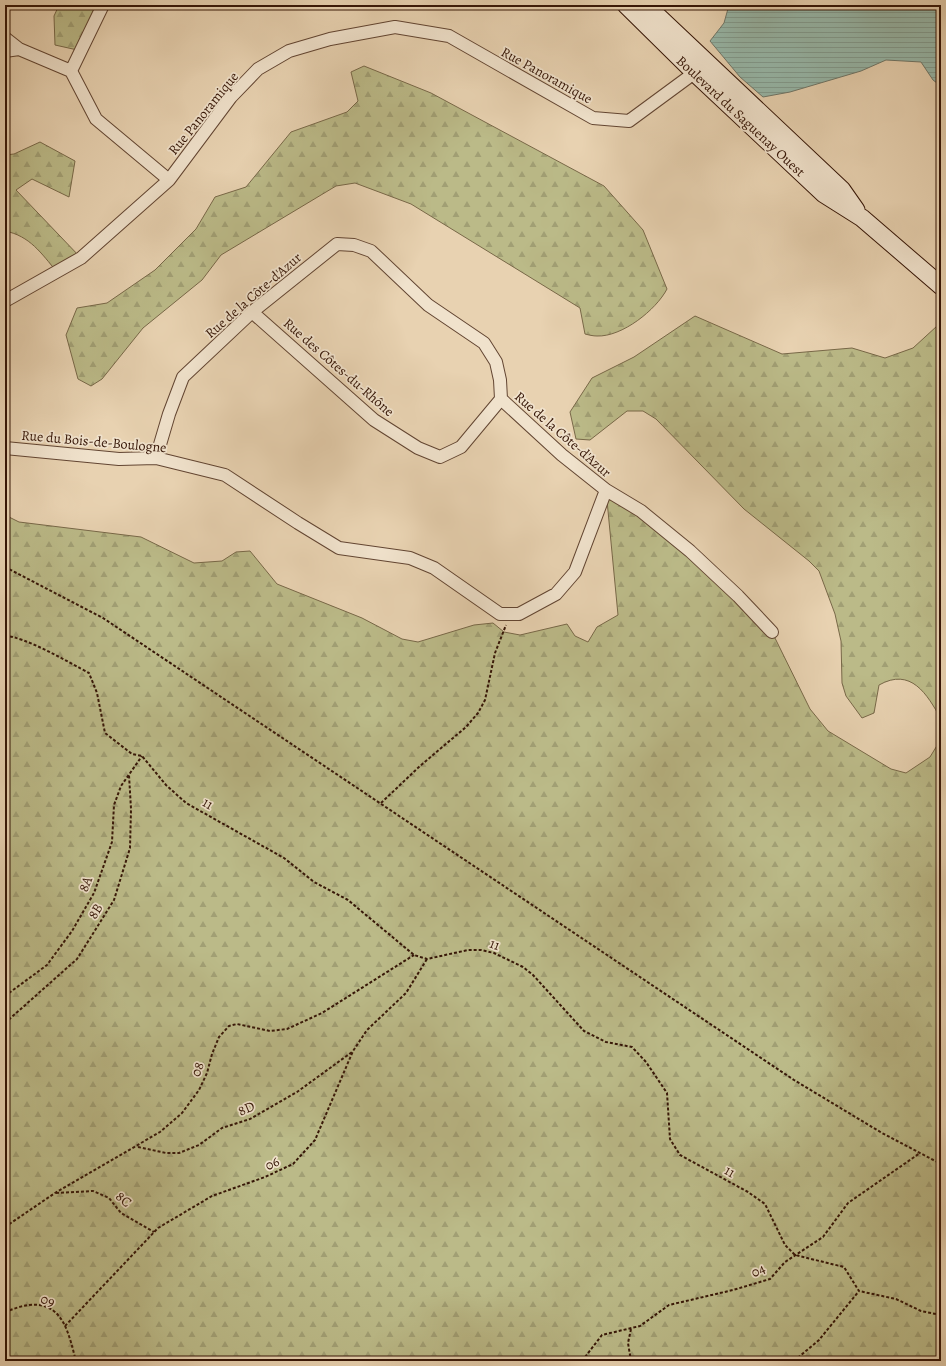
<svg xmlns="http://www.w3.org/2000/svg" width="946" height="1366" font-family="Alegreya,serif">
	<defs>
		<pattern id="forest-firs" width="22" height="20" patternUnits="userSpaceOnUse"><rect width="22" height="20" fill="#bbba88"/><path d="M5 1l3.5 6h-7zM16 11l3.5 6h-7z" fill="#a19f74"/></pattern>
		<pattern id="water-rules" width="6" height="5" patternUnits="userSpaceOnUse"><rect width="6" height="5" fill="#97b8aa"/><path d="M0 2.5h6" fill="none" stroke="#839d91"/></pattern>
	</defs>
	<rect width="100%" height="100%" fill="#e8d2b1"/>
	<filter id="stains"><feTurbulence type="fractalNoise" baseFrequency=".005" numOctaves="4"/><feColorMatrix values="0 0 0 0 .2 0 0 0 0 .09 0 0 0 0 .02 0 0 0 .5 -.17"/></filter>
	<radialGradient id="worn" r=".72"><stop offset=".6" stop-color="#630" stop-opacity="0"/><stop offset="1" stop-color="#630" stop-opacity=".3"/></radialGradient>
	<path fill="url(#forest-firs)" stroke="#786848" d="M59 5H103L82 51 55 45 54 16Z
		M364 66 431 93 604 186 643 230 667 289C656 310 622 337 597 336 593 336 589 335 585 334L580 308 411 204 355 183 336 186 221 255 202 280 143 328 102 379 91 386 78 379 66 335 77 308 107 303 155 270 196 229 215 197 246 187 291 132 347 112 358 101 351 72Z
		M40 142 75 161 69 197 32 179 16 190 81 258 57 272C41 253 30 236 5 231V155L14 154Z
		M695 316 782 354 852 348 885 358 913 348 937 326H941V719C927 694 911 667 879 685L874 713 862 718 846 696 842 683 841 641 835 614 819 571 809 561 744 509 656 419 643 411H627L590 440 576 439 570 412 592 378 634 357Z
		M606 490 690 551 772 632 810 709 828 731 891 769 906 773 930 757 941 739V1361H5V515L19 522 141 537 194 563 222 561 236 552 250 551 277 584 362 618 402 639 418 642 474 625 493 623 504 632 520 635 567 624 575 636 588 642 597 627 618 615Z"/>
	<path fill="url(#water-rules)" stroke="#707769" d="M729 5H941V86L933 80 921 62 886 60 861 71 790 92 763 97 740 77 710 41 724 23Z"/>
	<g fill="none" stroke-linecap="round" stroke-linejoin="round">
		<defs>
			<path id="street" d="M103 5 71 71 96 119 169 180
				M5 38 19 49 71 71
				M5 51 19 49
				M5 301 81 258 169 180 231 97 258 69 289 51 330 39 395 27 449 36 593 118 629 121 701 68
				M252 312 374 420 418 448 440 457 461 447 501 399
				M5 448 119 459 156 458 225 475 298 523 339 548 410 558 434 568 500 614H519L556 594 575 572 606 490
				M156 458 169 414 183 377 252 312 337 244 354 245 371 251 428 305 484 343 496 362 500 380 501 399 562 455 606 490 641 511 690 551 738 596 772 632"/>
			<path id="secondary" d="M626 5 695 73 824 194 862 218 941 286
				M646 5 842 190 856 210"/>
		</defs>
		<use href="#street" stroke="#624532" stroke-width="14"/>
		<use href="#secondary" stroke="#361607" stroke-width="19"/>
		<path stroke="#361607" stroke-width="2" stroke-dasharray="3 2" stroke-linecap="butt" d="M5 567 103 618 794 1080 882 1133 941 1164
			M5 636C24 636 70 663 89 673L97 693 105 733 132 754 142 756 166 785 186 803 284 858 314 882 348 900 414 955 427 959 468 950H481L494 953 523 967 533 975 584 1031 606 1042 632 1047 646 1062 667 1093 670 1139 680 1155 748 1192 765 1204 785 1245 795 1255 844 1267 859 1291 896 1299 921 1311 941 1315
			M381 803 420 766 466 727 478 713 485 700 495 653 506 625
			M5 996 47 965 72 931 94 893 112 842 114 805 121 786 142 756
			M5 1023 77 959 114 900 130 848 131 809 129 775
			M138 1147 166 1153H179L199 1145 222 1128 250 1119 297 1092 352 1052
			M56 1193 93 1191 109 1198 121 1213 154 1232
			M5 1227 55 1193 160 1132 182 1113 199 1090 207 1073 212 1054 219 1037 229 1026 237 1024 270 1031 287 1029 322 1013 414 955
			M5 1312C13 1309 21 1306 29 1305 64 1301 69 1336 76 1361
			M65 1326 158 1228 212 1196 265 1177 293 1164 315 1140 353 1051 367 1030 406 993 427 959
			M631 1329 628 1343 631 1361
			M582 1361 602 1335 640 1326 669 1305 733 1290 770 1279 785 1262 823 1237 848 1203 920 1153
			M794 1361 819 1340 859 1291"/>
		<use href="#street" stroke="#f0e2cc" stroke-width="12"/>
		<use href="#secondary" stroke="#f0e2cc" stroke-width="17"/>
	</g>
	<g text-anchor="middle" stroke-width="3.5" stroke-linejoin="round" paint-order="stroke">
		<g font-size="14" fill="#361607" stroke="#f0e2cc">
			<text transform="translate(547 75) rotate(29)" y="5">Rue Panoramique</text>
			<text transform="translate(203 113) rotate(-51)" y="5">Rue Panoramique</text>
			<text transform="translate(741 116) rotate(43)" y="5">Boulevard du Saguenay Ouest</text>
			<text transform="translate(253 295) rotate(-41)" y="5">Rue de la Côte-d'Azur</text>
			<text transform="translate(339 367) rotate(41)" y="5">Rue des Côtes-du-Rhône</text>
			<text transform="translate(563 434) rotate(41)" y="5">Rue de la Côte-d'Azur</text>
			<text transform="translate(94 441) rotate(5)" y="5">Rue du Bois-de-Boulogne</text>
			<text transform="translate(208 803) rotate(29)" y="5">11</text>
			<text transform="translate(85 884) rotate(-67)" y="5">8A</text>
			<text transform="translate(95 911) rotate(-58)" y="5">8B</text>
			<text transform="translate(495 944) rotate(20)" y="5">11</text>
			<text transform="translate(197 1069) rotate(-70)" y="5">08</text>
			<text transform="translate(246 1108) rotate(-24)" y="5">8D</text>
			<text transform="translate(272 1163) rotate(-25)" y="5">06</text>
			<text transform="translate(730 1171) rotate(29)" y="5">11</text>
			<text transform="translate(124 1199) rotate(42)" y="5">8C</text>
			<text transform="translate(758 1270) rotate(-25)" y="5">04</text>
			<text transform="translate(48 1300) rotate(18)" y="5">09</text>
		</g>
	</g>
	<rect width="946" height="1366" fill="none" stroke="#e8d2b1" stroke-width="20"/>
	<rect x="6" y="6" width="934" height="1354" fill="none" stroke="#361607" stroke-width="2"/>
	<rect x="10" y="10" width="926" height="1346" fill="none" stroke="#361607"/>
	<rect width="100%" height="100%" filter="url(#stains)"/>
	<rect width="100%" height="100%" fill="url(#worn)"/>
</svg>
